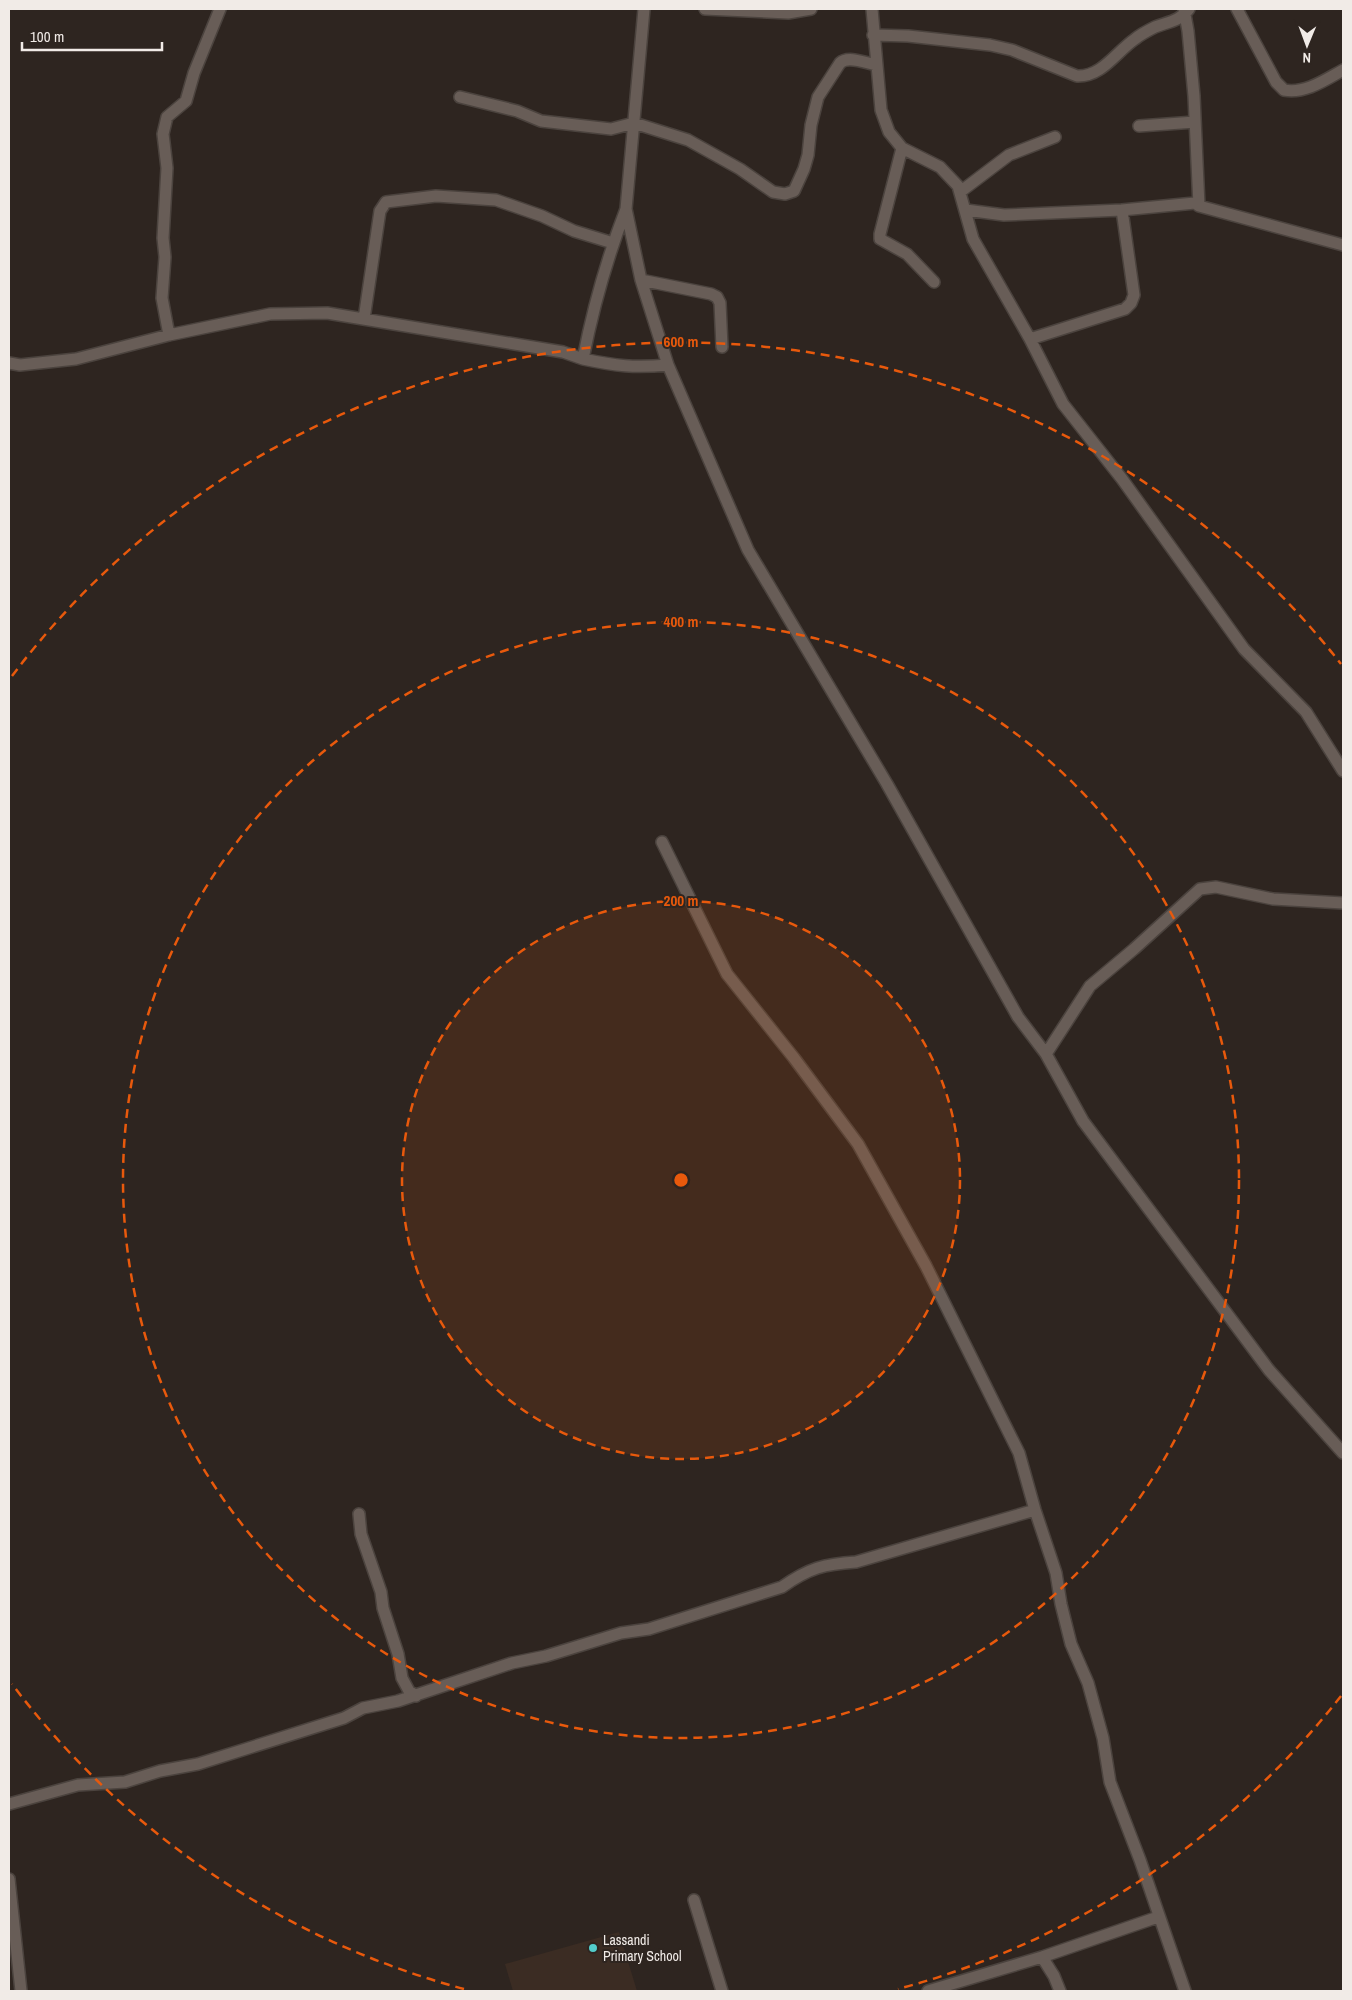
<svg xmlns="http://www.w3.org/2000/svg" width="1352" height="2000" font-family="'Archivo Narrow',sans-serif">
	<rect width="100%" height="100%" fill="#2e2520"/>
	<path fill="#3b2c23" d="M619 1932 637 1991H513L505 1964Z"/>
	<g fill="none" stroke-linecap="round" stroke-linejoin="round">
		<defs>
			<path id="minor" d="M644 9 626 209 641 280 668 365 748 550 887 784 1018 1017 1046 1054 1083 1121 1269 1370 1343 1453
				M705 9 788 13 811 9
				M872 9 881 110 889 132 902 148 940 167 958 186 973 239 1030 339 1063 404 1122 479 1244 649 1306 712 1343 771
				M1184 9 1188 31 1194 96 1199 206
				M1237 9 1276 82 1284 90C1305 94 1325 80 1343 70
				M873 35 908 36 990 45 1012 50 1077 76C1102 77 1116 52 1135 39 1141 34 1149 30 1155 27 1168 22 1180 21 1189 9
				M460 97 517 111 541 121 611 129 634 123 688 140 740 169 773 192 785 194 794 191 804 169 808 155 811 125 818 97 840 63C848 55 866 63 876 65
				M1139 126 1195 122
				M902 148 880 234V239L907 254 934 282
				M960 192 1009 155 1055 137
				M966 210 1004 215 1122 210 1195 203 1199 206 1343 245
				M641 280 711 294 717 297 720 303 722 347
				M364 319 380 211 386 202 436 196 496 200 542 216 574 231 613 243
				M169 335 162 298 165 257 163 238 167 168 163 134 167 117 186 101 194 73 220 9
				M1030 339 1125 309 1131 303 1134 295 1122 210
				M583 359C616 366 634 368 668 365
				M9 363 20 365 76 359 169 335 270 314 327 313 563 352 583 359C593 308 607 258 626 209
				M662 842 727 974 794 1058 858 1144 926 1266 1019 1453 1035 1510 1056 1573 1061 1604 1071 1644 1088 1683 1103 1738 1110 1782 1140 1860 1185 1991
				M1046 1054 1090 986 1134 949 1200 889 1216 887 1273 899 1343 903
				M359 1514 361 1534 381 1592 383 1608 398 1654 402 1678 409 1691 416 1696
				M9 1804 78 1785 125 1782 160 1771 198 1764 344 1718 363 1708 398 1701 512 1663 546 1656 621 1633 649 1629 782 1587C809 1568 824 1564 856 1562L1035 1510
				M9 1879 21 1991
				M694 1900 722 1991
				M1042 1957 1054 1976 1060 1991
				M928 1991 1042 1957 1158 1917"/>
		</defs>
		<use href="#minor" stroke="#4b433e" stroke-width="14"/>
		<use href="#minor" stroke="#685d57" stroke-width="11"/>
	</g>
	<circle cx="681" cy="1180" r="279" fill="#e8590c" fill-opacity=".12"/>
	<g fill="none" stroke="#e8590c" stroke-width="2.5" stroke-dasharray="9 6">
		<circle cx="681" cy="1180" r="279"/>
		<circle cx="681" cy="1180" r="558"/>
		<path d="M1341 1696A838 838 0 0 1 898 1989M464 1989A838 838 0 0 1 12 1684M12 676A838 838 0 0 1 1341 664"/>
	</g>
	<circle fill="#53cdcb" stroke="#2e2520" stroke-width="2" cx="593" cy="1948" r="5"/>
	<g text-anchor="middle" stroke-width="4" stroke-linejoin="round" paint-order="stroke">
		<g font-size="14" fill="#f1ebe7" stroke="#2e2520" text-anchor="start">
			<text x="603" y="1945">Lassandi<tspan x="603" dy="16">Primary School</tspan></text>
		</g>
	</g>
	<circle cx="681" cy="1180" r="8" fill="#e8590c" stroke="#2e2520" stroke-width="2.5"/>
	<g font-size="15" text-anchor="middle" font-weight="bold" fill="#e8590c" stroke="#2e2520" stroke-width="4" stroke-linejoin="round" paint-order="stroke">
		<text x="681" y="347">600 m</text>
		<text x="681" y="627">400 m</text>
		<text x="681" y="906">200 m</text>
	</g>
	<rect width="1352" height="2000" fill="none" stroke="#f1ebe7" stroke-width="20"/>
	<g transform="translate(1307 45) rotate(181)" stroke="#2e2520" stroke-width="4" paint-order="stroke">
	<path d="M0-4L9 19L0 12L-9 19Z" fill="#f1ebe7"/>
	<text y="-8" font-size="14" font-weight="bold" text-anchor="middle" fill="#f1ebe7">N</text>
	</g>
	<path d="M22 42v8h140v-8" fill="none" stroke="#f1ebe7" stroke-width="2.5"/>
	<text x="30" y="42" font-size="15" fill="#f1ebe7" stroke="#2e2520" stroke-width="4" paint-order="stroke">100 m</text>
</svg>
